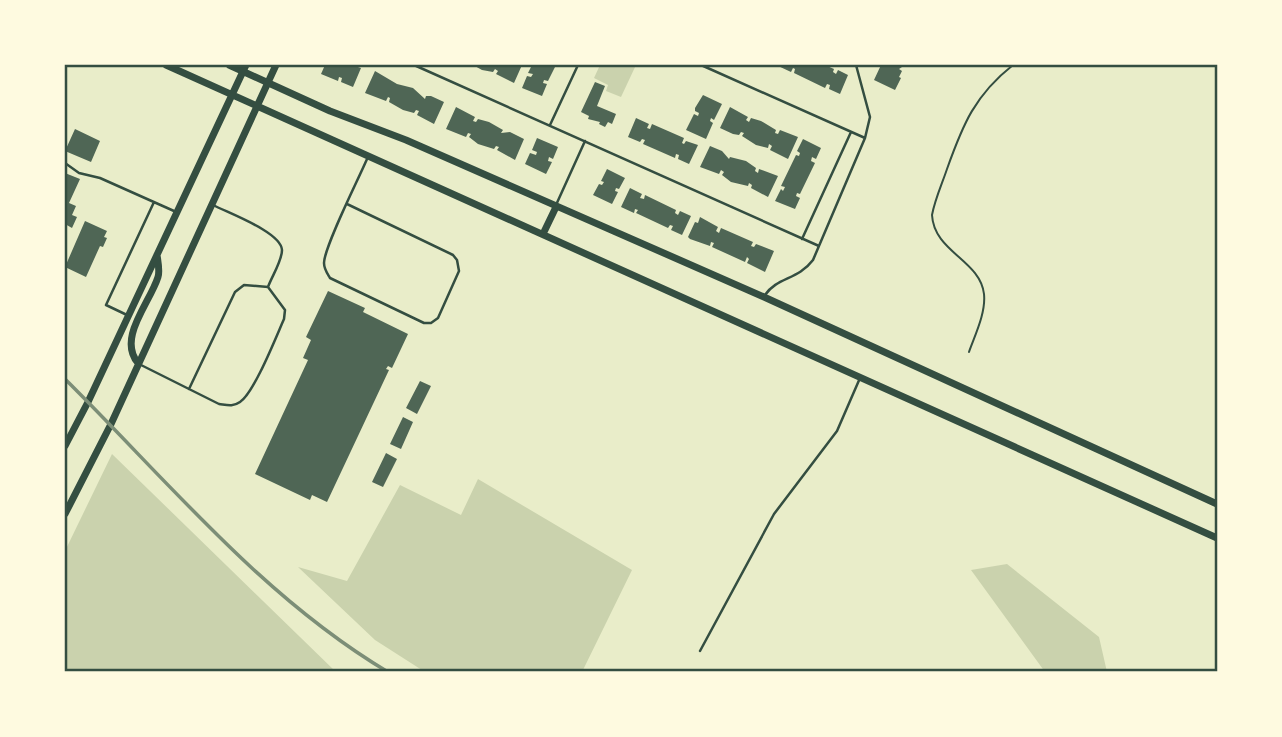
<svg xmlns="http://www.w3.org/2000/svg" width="1282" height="737" font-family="Signika,sans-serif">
	<rect width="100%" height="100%" fill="#e9edc9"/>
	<path fill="#cad2ad" d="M600 65H636L621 97 606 91 608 85 594 78Z
		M112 454 336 672H65V551Z
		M478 479 632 570 582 672H425L375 640 298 567 347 581 400 485 461 515Z
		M1007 564 1099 637 1107 672H1045L971 570Z"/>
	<path fill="#4f6655" d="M325 65H352L361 68 353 87 341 82 342 78 339 77 338 81 321 74Z
		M473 65H522L514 83 496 74 498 71 495 69 493 72 482 70Z
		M532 65H556L548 81 544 80 543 83 547 84 542 96 522 88 527 76 531 77 533 74 528 73Z
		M776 65H825L834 69 833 72 836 74 838 70 848 75 840 94 829 89 830 85 827 84 825 88 794 73 795 69 793 68 791 72Z
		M881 65H905L899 69 902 71 899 77 901 78 895 90 874 80Z
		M375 71 397 84 413 88 425 99 426 96H431L444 102 434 124 417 115 419 111 416 110 414 113 403 110 389 102 390 98 388 97 386 101 365 93Z
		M595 82 605 86 597 106 616 114 612 124 608 122 605 127 599 124 600 122 588 119 589 116 581 112Z
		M703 95 722 104 714 120 711 118 710 121 713 123 706 139 686 130 694 114 698 116 699 113 695 111V108Z
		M456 107 475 117 473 121 476 122 478 119 489 122 503 130 501 133 510 132 524 139 515 160 497 150 499 147 496 146 494 149 478 144 469 137 471 134 468 133 466 137 446 129Z
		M730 107 748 117 746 120 749 122 751 118 761 121 776 130 775 133 778 134 780 130 798 137 788 159 770 150 772 146 769 144 768 148 756 145 742 136 744 133 741 132 739 135 733 134 720 128Z
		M636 118 649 124 647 128 650 129 652 124 684 138 682 143 684 144 686 141 698 145 689 164 678 159 679 155 676 154 675 158 643 144 645 140 642 139 640 142 628 137Z
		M75 129 100 141 91 162 65 151Z
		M537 138 558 147 553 159 549 157 548 161 552 162 546 174 525 164 530 153 536 155 537 152 532 150Z
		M803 139 821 148 816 159 812 157 811 161 815 163 800 194 797 193 796 196 800 198 795 209 775 201 781 189 783 191 785 187 781 186 796 155 799 156 800 153 797 151Z
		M710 146 722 151 729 159 730 157 746 161 756 168 755 171 758 173 759 169 778 176 768 197 751 188 752 185 749 183 748 186 731 182 722 175 724 172 721 170 719 174 700 167Z
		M607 169 625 178 619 189 616 188 615 191 618 192 612 204 593 195 599 184 602 185 604 182 601 181Z
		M65 173 80 179 69 203 76 206 72 215 77 217 72 228 65 224Z
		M630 188 642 194 640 198 644 199 645 195 676 210 675 213 678 215 680 211 691 216 682 235 671 230 673 226 670 225 668 228 636 213 638 210 635 209 634 213 621 207Z
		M700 217 718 227 716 231 719 233 721 228 753 242 751 246 754 247 756 244 774 251 765 272 747 263 749 259 747 257 745 262 712 247 714 243 711 242 710 246 690 239 688 237 695 222 698 223Z
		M85 221 107 231 104 237 107 238 103 247 100 246 86 277 65 267Z
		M328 291 365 308 363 312 408 334 392 368 388 366 386 369 389 370 327 502 312 495 310 500 255 474 308 360 303 358 311 340 306 337Z
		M420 381 431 386 417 414 406 408Z
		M403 417 413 422 401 449 390 444Z
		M386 453 397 459 383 487 372 482Z"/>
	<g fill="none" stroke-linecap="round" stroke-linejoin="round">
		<path stroke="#344e41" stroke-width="2" d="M969 352C975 335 986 313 984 294 980 260 934 252 932 215 935 199 942 184 947 169 963 124 975 95 1013 65"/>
		<path stroke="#344e41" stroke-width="2.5" d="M414 65 819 246
			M701 65 865 138
			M550 125 578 65
			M65 163 79 173 100 178 174 211
			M347 204 453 255 457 260 459 271 438 318 431 323H424L330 278C327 273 324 269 324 263 324 247 359 178 367 159
			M556 205 585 141
			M802 239 851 132
			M765 295C777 277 798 280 813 260L865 138 870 117 856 65
			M127 315 106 305 154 202
			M141 365 219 404C227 405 233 407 240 402 254 393 276 337 284 319L285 310 268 287C272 276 282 261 282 250 281 232 228 213 213 205
			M189 389 235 292 244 285 268 287
			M700 651 774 514 837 431 860 378"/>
		<path stroke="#344e41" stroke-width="7" d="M166 65 1217 538
			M229 65 330 111 406 140 764 297 1217 504
			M543 234 556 207
			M138 363C117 338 150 303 158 277 160 271 158 262 157 255
			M65 446 88 402 246 65
			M65 514 111 424 276 65"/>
		<path stroke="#7c8e77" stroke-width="3.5" d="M65 379C168 481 262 597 388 672"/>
	</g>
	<rect width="1282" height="737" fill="none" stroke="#fefae0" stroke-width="133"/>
	<rect x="66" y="66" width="1150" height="604" fill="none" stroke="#344e41" stroke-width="2.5"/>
</svg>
